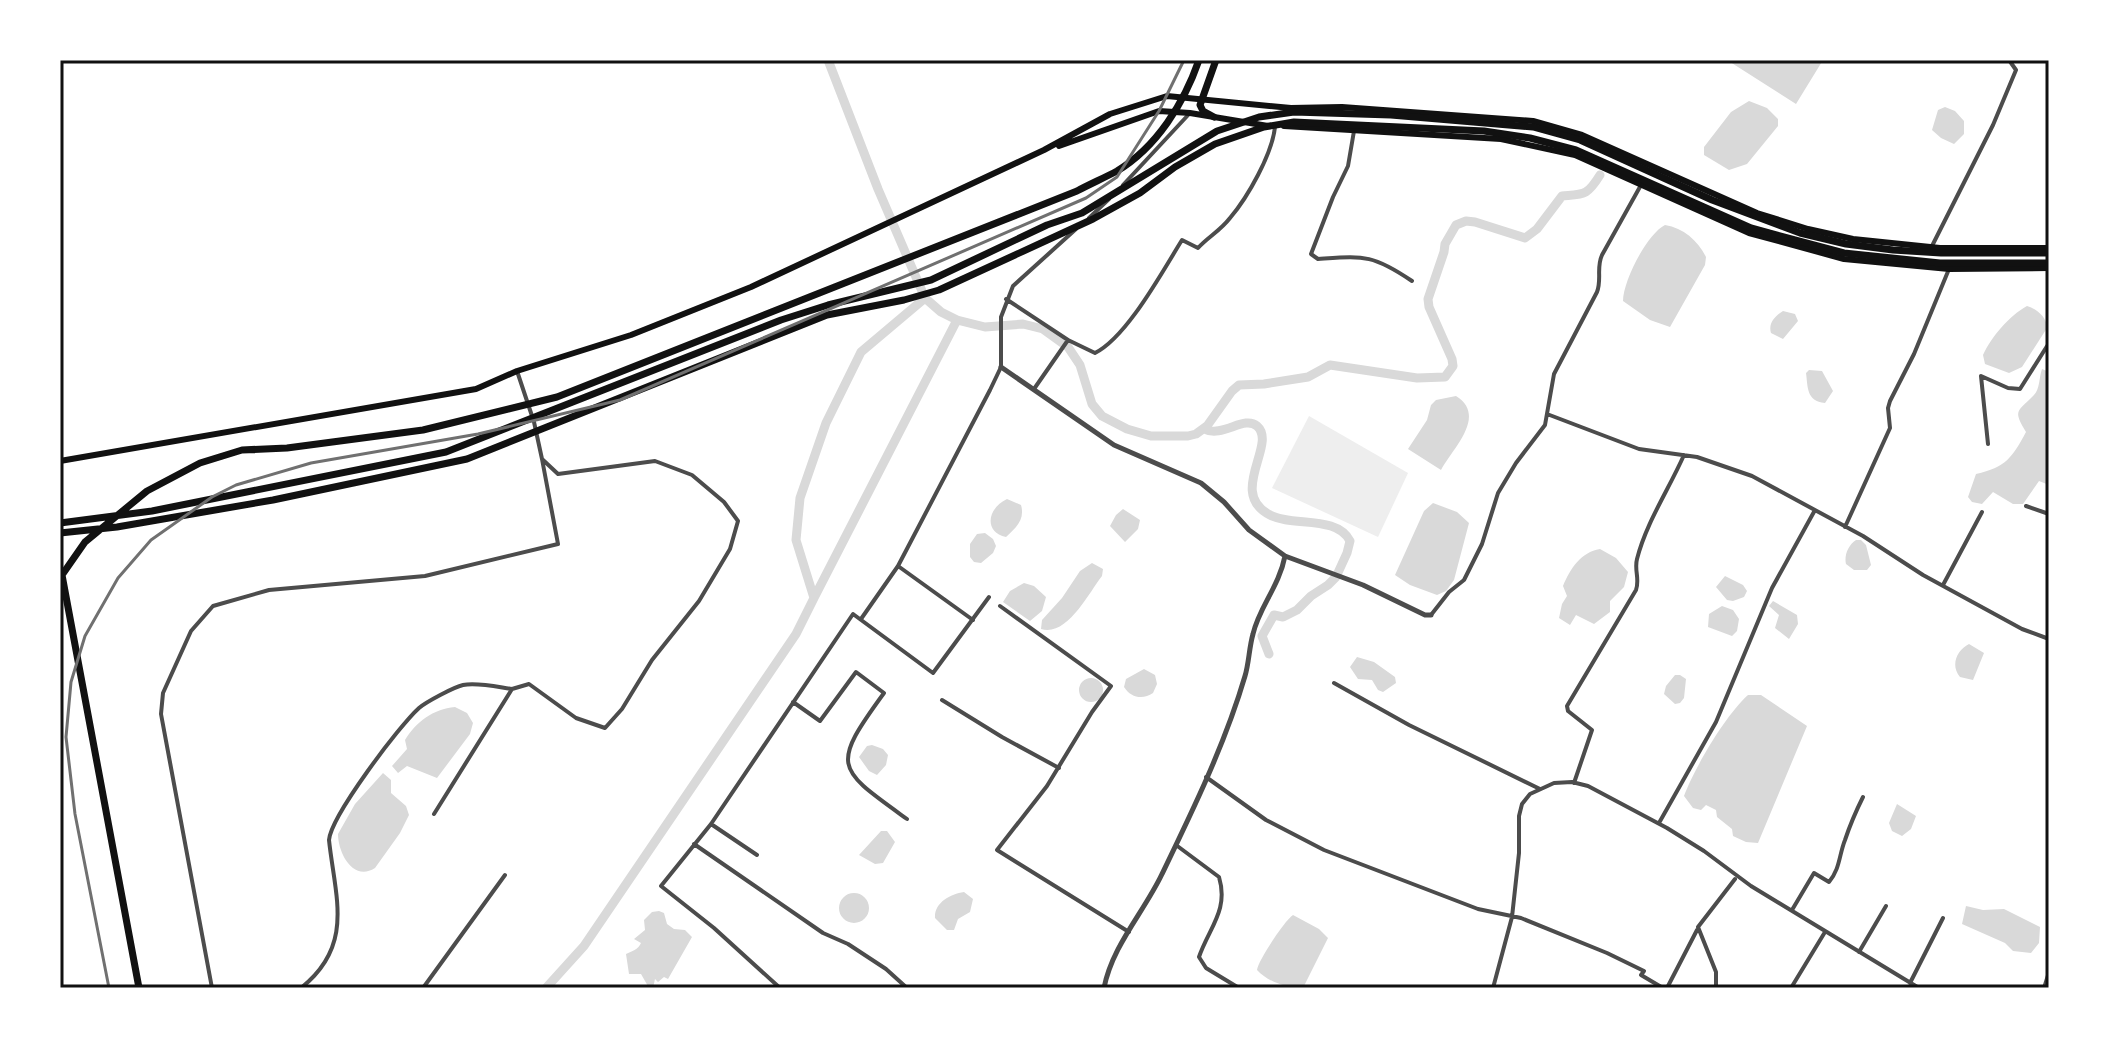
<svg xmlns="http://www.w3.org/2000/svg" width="2109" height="1048" font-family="'Noto Sans',sans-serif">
	<rect width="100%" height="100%" fill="#fff"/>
	<path fill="#eee" d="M1309 416 1408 473 1378 537 1272 488Z"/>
	<path fill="#d9d9d9" d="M1727 60H1823L1796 104Z
		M1749 101 1767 108 1778 119V126L1747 164 1729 170 1704 155V147L1731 112Z
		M1945 107 1955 111 1964 121V134L1954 144 1941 138 1932 130 1938 110Z
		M1665 225C1684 228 1698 241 1706 257L1705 265 1670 327 1650 320 1623 301C1623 281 1647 234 1665 225Z
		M2027 306C2037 309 2047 317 2047 328L2022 367 2009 373 1985 364 1983 355C1992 336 2009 316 2027 306Z
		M1783 311 1795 314 1798 321 1783 339 1771 333C1768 323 1775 316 1783 311Z
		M2042 369 2049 372V485L2039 481 2023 504H2013L1993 492 1982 504 1972 502 1968 497 1976 474C2006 467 2012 458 2026 432 2012 409 2018 412 2034 395 2040 389 2039 377 2042 369Z
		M1809 370 1822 371 1833 391 1825 403C1806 401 1808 387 1806 373Z
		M1456 396C1488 416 1452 449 1441 470L1408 449 1427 420 1431 405 1436 400Z
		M1007 499 1021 505C1025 519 1017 527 1006 537 982 531 989 507 1007 499Z
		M1433 503 1457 512 1469 523 1454 580 1446 591 1437 595 1410 585 1395 575 1424 511Z
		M1123 509 1140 520 1138 529 1125 542 1110 526 1116 515Z
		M985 533 993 539 996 546 993 553 981 563 974 562 970 557V544L977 534Z
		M1856 540H1861L1866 545 1871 565 1867 570H1854L1846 564C1844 556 1848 545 1856 540Z
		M1600 549 1616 558 1628 572 1624 587 1610 601V612L1594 624 1576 615 1570 625 1559 618 1562 604 1567 596 1563 586C1570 569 1581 552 1600 549Z
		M1092 563 1103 569 1102 576C1088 594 1067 637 1041 629L1042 620 1062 598 1080 571Z
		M1725 576 1743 585 1747 591 1744 597 1733 601 1727 600 1716 587Z
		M1024 583 1034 586 1046 597 1042 611 1030 621 1003 602 1010 591Z
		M1773 601 1797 615 1798 624 1789 639 1775 628 1779 615 1769 606Z
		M1722 606 1733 610 1739 619 1737 631 1732 636 1708 627 1709 614Z
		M1969 644 1984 653 1973 680 1960 677C1950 665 1957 650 1969 644Z
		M1357 657 1374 662 1395 677 1396 683 1383 692 1378 690 1372 680 1358 679 1350 667Z
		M1144 669 1155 675 1157 684 1153 693C1143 700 1131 698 1124 687L1126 679Z
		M1675 675H1680L1686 679 1684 698 1680 703 1675 704 1664 694 1666 686Z
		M1079 690a12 12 0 1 1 24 0a12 12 0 1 1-24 0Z
		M1748 695H1761L1807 726 1758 843 1746 842 1733 836 1732 829 1717 817 1716 810 1706 805 1701 810 1693 808 1684 796C1695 767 1725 716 1748 695Z
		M455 707 467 713 473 723 470 734 437 778 407 766 398 773 392 766 407 749 405 740C416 722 433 709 455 707Z
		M872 745 883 749 888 755 886 765 877 775 869 771 859 757 867 746Z
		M383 773 391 780V793L406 806 409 815 400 833 375 868C353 882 338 853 338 834L355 804Z
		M1897 804 1916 816 1911 829 1902 836 1892 831 1889 823Z
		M881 831H887L895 842 883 863 875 864 859 855Z
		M964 892 973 899 970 912 958 919 954 930H947L935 918C934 903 950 894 964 892Z
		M839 908a15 15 0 1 1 30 0a15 15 0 1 1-30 0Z
		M1966 906 1983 910 2004 909 2040 927 2039 943 2031 953 2013 951 2005 943 1962 924Z
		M659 911 664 913 667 924 674 929 685 930 692 937 668 979 664 977 658 982 655 979 653 988H649L641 974H629L626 954C632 951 638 950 641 943L634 939 645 930 644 920 652 912Z
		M1293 915 1319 929 1328 938 1303 988C1287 988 1268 982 1257 970 1258 961 1285 920 1293 915Z"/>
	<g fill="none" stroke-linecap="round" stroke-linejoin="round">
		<path stroke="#d9d9d9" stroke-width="9" d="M828 60 878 189 925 298 941 312 957 320 985 327 1023 324 1043 329 1068 347 1080 365 1092 404 1102 416 1127 429 1151 436H1188L1196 434 1207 426 1232 391 1239 385 1264 384 1308 377 1330 365 1417 378 1445 377 1453 366 1452 359 1429 307 1428 299 1444 252 1445 244 1456 225 1466 221 1475 222 1525 238 1537 229 1562 196C1584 194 1587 196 1600 175
			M1204 429C1223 438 1244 415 1257 426 1278 444 1227 493 1270 515 1293 527 1337 515 1350 541L1347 553 1336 577 1328 585 1311 596 1297 610 1283 617 1274 615 1262 636 1269 654
			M814 598 957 320
			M546 988 584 946 796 634 814 598 796 540 800 498 826 423 861 352 925 298"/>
		<path stroke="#4c4c4c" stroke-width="2" d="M60 556 62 570"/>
		<path stroke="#4c4c4c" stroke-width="4" d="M1354 131 1348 166 1333 197 1311 254 1318 259C1364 256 1372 254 1412 281
			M1123 185 1190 113
			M1089 218 1109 199
			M1931 248 1993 125 2016 70 2009 60
			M1006 299 1068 340 1095 353C1127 337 1162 272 1182 240L1198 248C1208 237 1220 231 1230 218 1248 197 1272 154 1275 127
			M1034 389 1068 340
			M1547 414 1639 449 1697 457 1752 476 1863 536 1923 575 2022 629 2049 639
			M1988 444 1981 376 2008 388 2020 389 2049 343
			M2026 506 2049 514
			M1845 527 1890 428 1888 408 1890 401 1914 354 1949 269
			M898 566 973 620
			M1943 585 1982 512
			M1000 606 1111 686 1092 712 1047 786 997 850 1129 932
			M1431 615 1449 592 1464 580 1482 544 1498 493 1516 463 1545 425 1554 374 1597 292C1602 279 1596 268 1602 255L1641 185
			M861 619 898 566 990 390 1001 367V317L1013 286 1076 229
			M1334 683 1409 725 1540 789
			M942 700 1002 737 1059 768
			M793 702 820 721 856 672 884 693C830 767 836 768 907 819
			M1206 777 1266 820 1324 850 1478 909 1521 918 1607 953 1644 971 1641 975 1663 988
			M1574 783 1592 730 1568 711 1567 706 1636 590C1640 579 1634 570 1637 559 1646 523 1669 489 1684 455
			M434 814 512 689 529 684 576 718 605 728 622 709 652 660 699 601 730 549 738 521 724 502 692 475 655 461 558 474 542 459 534 422 517 371
			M1659 823 1716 722 1772 588 1815 510
			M711 824 757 855
			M694 844 823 933 848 944 886 969 907 988
			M1176 845 1219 877C1229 910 1209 928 1199 957L1206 968 1239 988
			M1792 910 1814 873 1829 882C1840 869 1839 855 1845 840 1850 825 1856 811 1863 797
			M1859 952 1886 906
			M1910 983 1943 918
			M212 988 161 714 163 693 191 631 213 606 269 590 425 576 558 544 542 459
			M301 988C355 945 335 897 329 840 331 816 399 726 419 708 426 702 454 687 463 685 477 682 498 687 512 689
			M423 988 505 875
			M780 988 714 928 661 886 711 824 853 614 933 673 989 597
			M1493 988 1512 917 1519 853V816L1522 804 1530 794 1554 783 1572 782 1588 786 1667 828 1704 851 1751 886 1919 988
			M1667 988 1697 930
			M1716 988V972L1698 927 1735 879
			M1791 988 1825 932
			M2044 988 2049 972"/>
		<path stroke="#4c4c4c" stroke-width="5" d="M1001 367 1114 445 1201 483 1224 502 1249 530 1285 556 1363 585 1425 615H1431
			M1104 988C1112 946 1144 912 1162 874 1193 810 1225 744 1245 676 1249 663 1249 648 1253 634 1259 607 1279 587 1285 556"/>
		<path stroke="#111" stroke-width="6" d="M1284 126 1501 139 1575 155 1749 233 1844 259 1949 269 2049 268
			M1059 146 1159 111 1190 113 1268 126
			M60 461 476 389 517 371 631 335 751 287 1044 150 1110 114 1167 96 1291 108 1342 107 1533 121 1582 135 1757 213 1808 229 1853 239 1940 248H2049"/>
		<path stroke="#111" stroke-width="7" d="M1214 117 1203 111 1200 105 1216 60
			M60 523 152 511 446 452 781 320 828 305 931 280 1047 225 1082 213 1217 131 1259 117 1294 112 1391 115 1533 127 1580 140 1712 200 1800 233 1846 244 1893 250 1941 253H2049
			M60 533 117 527 273 500 467 459 827 315 904 300 939 290 1093 219 1140 193 1175 167 1215 144 1264 127 1294 122 1484 131 1530 138 1576 150 1751 228 1844 253 1940 263H2049
			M139 988 62 575 85 542 147 491 200 463 242 450 287 448 423 430 557 397 1077 191C1090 184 1104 178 1117 171 1157 147 1184 103 1199 60"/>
		<path stroke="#707070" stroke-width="3" d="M109 988 75 814 66 737 71 682 85 636 118 578 151 540 212 497 236 485 311 463 478 434 620 400 1086 198 1117 177 1159 111 1184 60"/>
	</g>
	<rect width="2109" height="1048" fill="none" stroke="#ffffff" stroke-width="124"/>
	<rect x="62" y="62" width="1985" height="924" fill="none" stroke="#111" stroke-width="3"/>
</svg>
